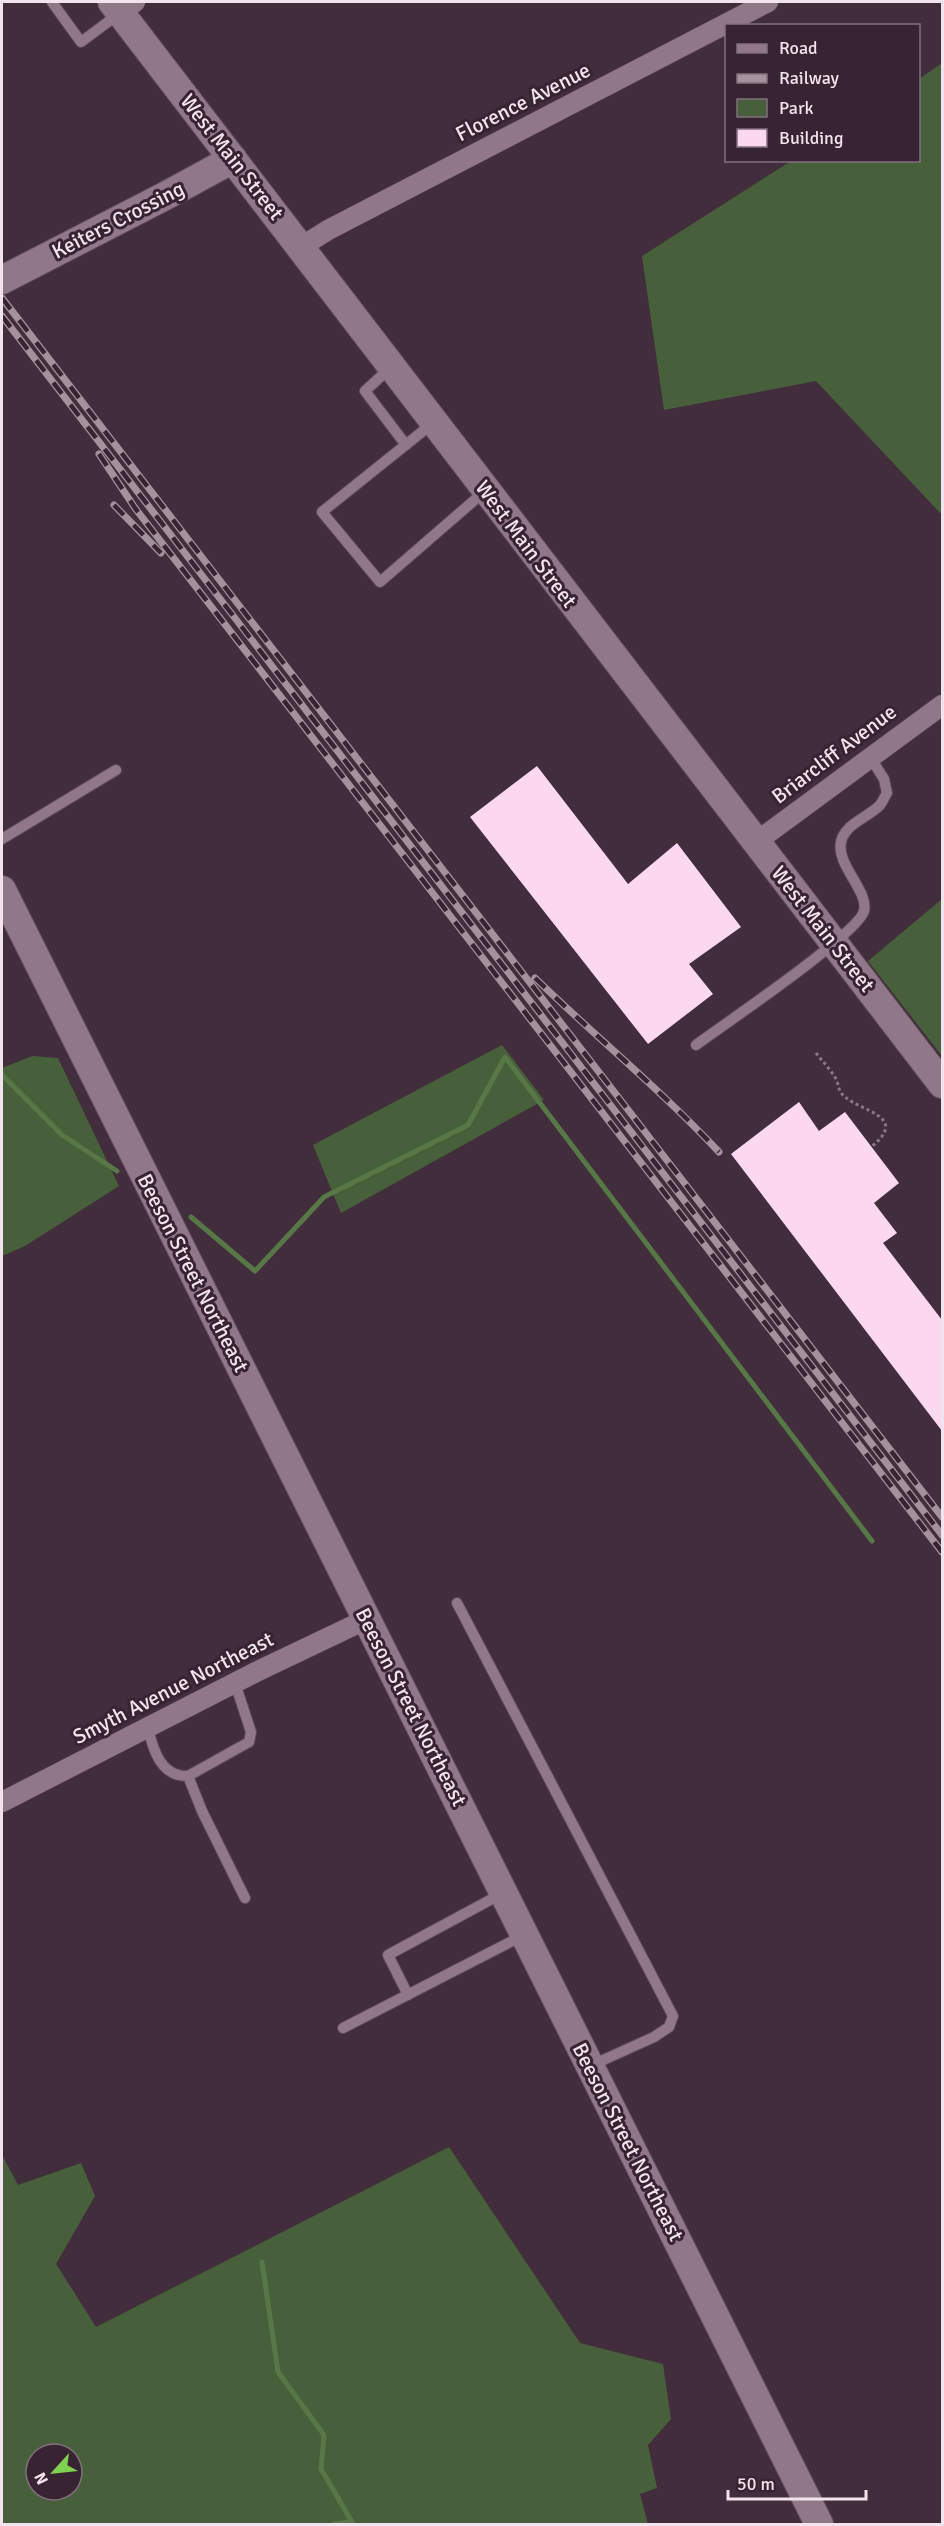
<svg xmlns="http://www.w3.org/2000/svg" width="944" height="2526" font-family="Signika,sans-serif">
	<rect width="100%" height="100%" fill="#422d3c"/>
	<path fill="#47603b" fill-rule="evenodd" d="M942 63V515L816 381 664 410 642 256 791 161 918 160 919 79Z
		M942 899V1056L868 961Z
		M502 1045 544 1100 341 1213 313 1145Z
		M32 1056 58 1058 119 1186 25 1246 2 1256V1068Z
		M449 2147 580 2343 663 2364 671 2419 648 2445 657 2488 640 2494 648 2524H2V2155L18 2185 81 2163 95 2196 56 2264 96 2327ZM36 2454H72V2490H36Z"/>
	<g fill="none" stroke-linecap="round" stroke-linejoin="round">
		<path stroke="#577846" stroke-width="5" d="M2 1075 62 1135 117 1171
			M191 1217 255 1271 324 1197 468 1125 505 1057 872 1541
			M262 2262 278 2372 324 2435 321 2469 352 2522 334 2524"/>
	</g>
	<path fill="#fbd8f0" d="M537 766 628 884 677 843 741 927 689 964 713 994 648 1044 470 817Z
		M799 1102 819 1131 845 1112 899 1183 874 1203 897 1233 883 1243 942 1320V1431L731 1154Z"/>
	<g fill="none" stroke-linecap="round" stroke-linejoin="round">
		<defs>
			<path id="lane" d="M52 2 81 42 120 13
				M390 368 365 391 406 445
				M433 423 322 512 380 582 485 491
				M2 839 116 770
				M696 1045C723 1025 858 934 864 911 869 891 836 865 841 842 844 824 869 817 880 805 883 801 885 796 887 793L884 779 870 757
				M457 1603 673 2016 669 2027 654 2037 590 2066
				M148 1728C153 1750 161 1777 188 1776L249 1742 251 1732 235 1683
				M188 1776 202 1811 245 1898
				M408 1995 388 1955 503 1893
				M343 2028 524 1935"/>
			<path id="street" d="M120 13 135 2
				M301 247 328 230 768 2
				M756 842 942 705
				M2 1802 256 1672 367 1619"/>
			<path id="secondary" d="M112 2 942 1084
				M2 280 165 196 233 159
				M2 890 819 2524"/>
		</defs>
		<use href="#lane" stroke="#5d4b58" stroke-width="12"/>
		<use href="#street" stroke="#5d4b58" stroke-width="21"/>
		<use href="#secondary" stroke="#5d4b58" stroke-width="30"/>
		<path stroke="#8a7885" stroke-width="3" stroke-dasharray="3 3" stroke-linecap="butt" d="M816 1053C823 1062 831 1070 836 1079 839 1085 838 1091 844 1096 861 1112 910 1116 871 1147"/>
		<use href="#lane" stroke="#917889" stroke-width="10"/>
		<use href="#street" stroke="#917889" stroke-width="20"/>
		<use href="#secondary" stroke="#917889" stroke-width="28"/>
		<defs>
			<path id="rail" d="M2 298 942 1517
				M2 316 942 1535
				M99 454 135 508 942 1552
				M114 505 161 553
				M535 978C596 1037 661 1090 719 1152"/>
		</defs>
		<use href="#rail" stroke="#a3929e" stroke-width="7"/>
		<use href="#rail" stroke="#382332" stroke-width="4.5" stroke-dasharray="14" stroke-linecap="butt"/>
	</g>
	<g text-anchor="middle" stroke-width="6" stroke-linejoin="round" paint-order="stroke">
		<g font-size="21" fill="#f2e4ee" stroke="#382332">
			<text transform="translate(523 102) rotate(-27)" y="7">Florence Avenue</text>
			<text transform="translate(232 157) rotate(52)" y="7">West Main Street</text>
			<text transform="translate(118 220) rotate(-27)" y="7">Keiters Crossing</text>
			<text transform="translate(526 544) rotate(53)" y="7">West Main Street</text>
			<text transform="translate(834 754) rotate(-37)" y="7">Briarcliff Avenue</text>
			<text transform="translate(823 929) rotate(52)" y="7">West Main Street</text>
			<text transform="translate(193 1273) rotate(63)" y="7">Beeson Street Northeast</text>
			<text transform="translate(173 1688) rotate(-27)" y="7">Smyth Avenue Northeast</text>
			<text transform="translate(411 1707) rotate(63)" y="7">Beeson Street Northeast</text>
			<text transform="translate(628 2142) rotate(63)" y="7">Beeson Street Northeast</text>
		</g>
	</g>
	<rect width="944" height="2526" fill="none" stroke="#f2e4ee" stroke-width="6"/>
	<rect x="725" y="24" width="195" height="138" fill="#382332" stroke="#82707d" stroke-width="1.5"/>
	<rect x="737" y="44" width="30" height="9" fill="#917889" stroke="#82707d" stroke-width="1.5"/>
	<text x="779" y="54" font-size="18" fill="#f2e4ee">Road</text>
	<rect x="737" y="74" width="30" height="9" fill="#a3929e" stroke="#82707d" stroke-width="1.5"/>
	<text x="779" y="84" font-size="18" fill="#f2e4ee">Railway</text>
	<rect x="737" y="99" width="30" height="18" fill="#47603b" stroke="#82707d" stroke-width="1.5"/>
	<text x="779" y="114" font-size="18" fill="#f2e4ee">Park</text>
	<rect x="737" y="129" width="30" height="18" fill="#fbd8f0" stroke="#82707d" stroke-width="1.5"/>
	<text x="779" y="144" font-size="18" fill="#f2e4ee">Building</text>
	<g transform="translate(54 2472) rotate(243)"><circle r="28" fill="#382332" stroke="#82707d" stroke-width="1.5"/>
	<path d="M0-4.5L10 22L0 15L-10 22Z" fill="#80d051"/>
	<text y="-9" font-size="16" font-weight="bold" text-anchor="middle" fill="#f2e4ee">N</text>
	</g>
	<path d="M728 2490v9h138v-9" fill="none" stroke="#f2e4ee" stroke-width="3"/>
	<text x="737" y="2490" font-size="18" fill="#f2e4ee" stroke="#382332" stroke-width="4.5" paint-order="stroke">50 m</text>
</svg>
